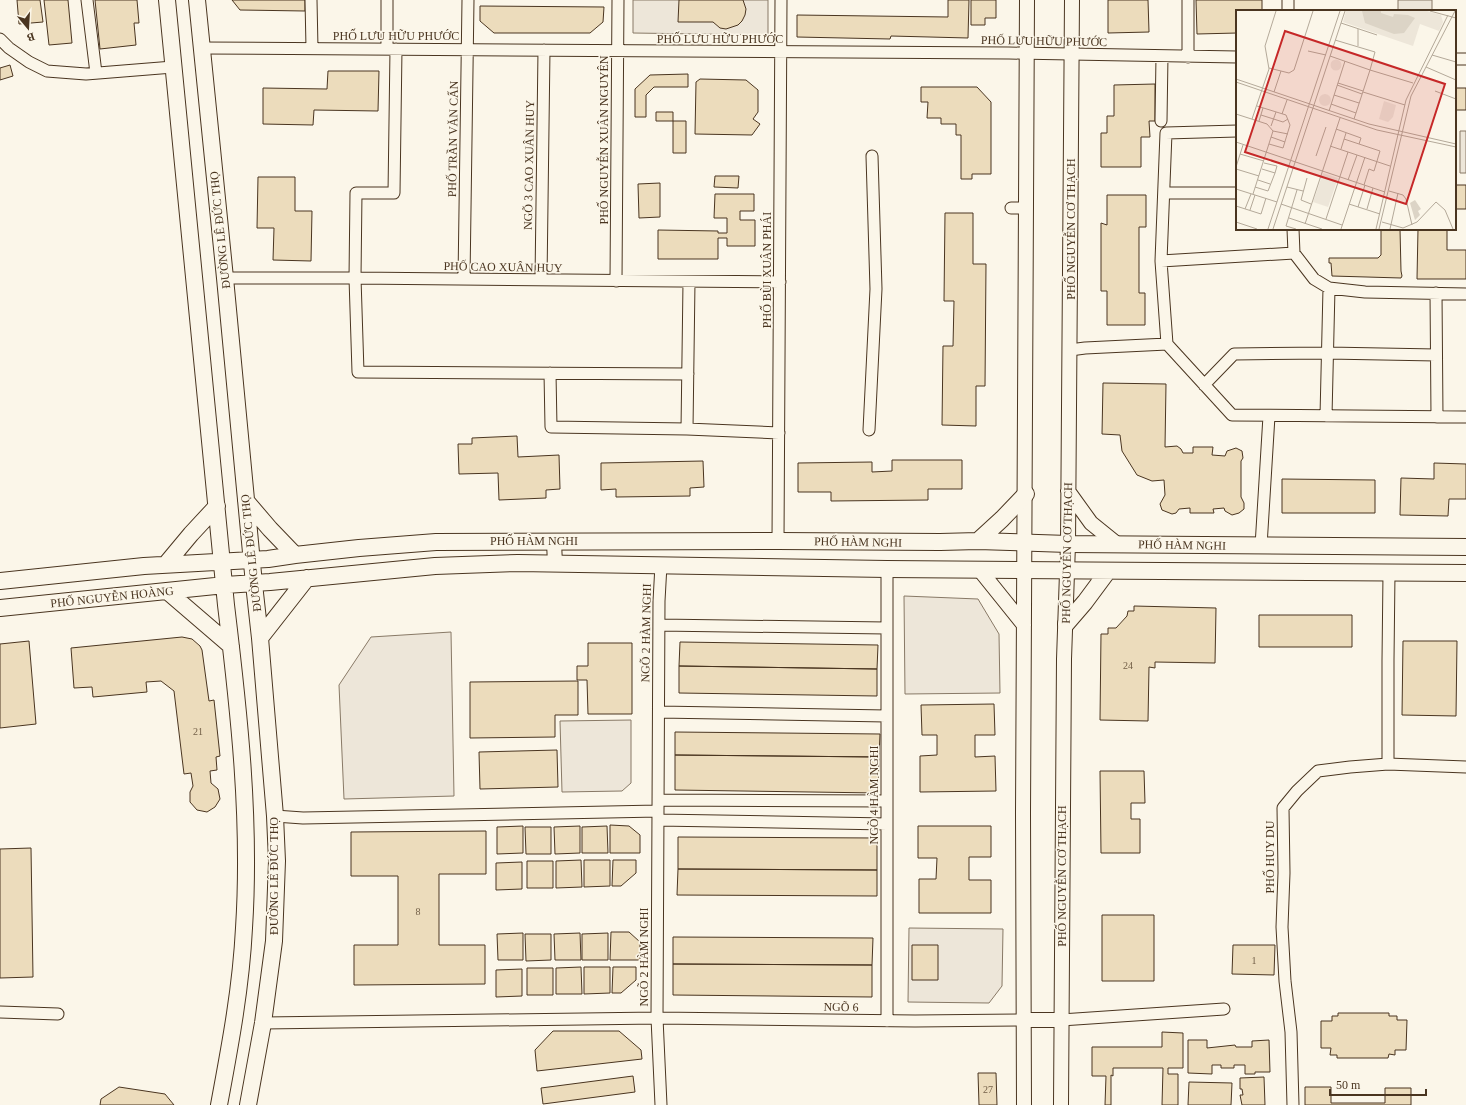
<svg xmlns="http://www.w3.org/2000/svg" width="1466" height="1105" font-family="Georgia,serif">
	<rect width="100%" height="100%" fill="#fbf6e9"/>
	<path fill="#ede6d9" stroke="#887966" d="M633 0H768V35L633 33Z
		M1398 0H1432V11H1398Z
		M1460 131H1466V173H1460Z
		M904 596 978 599 999 634 1000 693 905 694Z
		M451 632 454 796 344 799 339 685 371 637Z
		M631 720V783L622 791 562 792 560 721Z
		M909 928 1003 929 1002 986 989 1003 908 1002Z"/>
	<path fill="#ecdcbc" stroke="#4a3520" d="M17 0H40L43 22 19 24Z
		M44 0H68L72 43 49 45Z
		M95 0H137L139 23H134L136 45 100 49Z
		M232 0H305V11L240 10Z
		M679 0H743L746 9 745 15 742 21 738 25 726 29 720 28 713 22H678Z
		M948 0H969L968 38 891 36 890 39 797 37V15L948 17Z
		M971 0H996V18H985V25H971Z
		M1108 0H1148L1149 32 1108 33Z
		M1196 0H1262V11H1237V33L1197 34Z
		M480 6 604 7 603 22 590 33H494L480 21Z
		M10 65 13 76 0 80V68Z
		M328 71H379L378 111 314 110 313 125 263 124V88L327 89Z
		M688 74V87H654L646 95V117H635V89L650 75Z
		M700 79 746 80 758 90V112L753 119 760 124 752 135 695 134 696 82Z
		M1155 84V121H1149L1150 137H1141V167H1101V133H1107V116H1114V85Z
		M921 87H977L991 102V174H972V179H961V135H956V124H941V118H927L928 102H921Z
		M1455 88H1466V110H1455Z
		M656 112H673V121H656Z
		M673 121H686V153H673Z
		M715 176H739L738 188 714 187Z
		M258 177H295V211H312L311 261 273 260 274 228H257Z
		M660 183V217L639 218 638 184Z
		M1455 185H1466V209H1455Z
		M715 194H754V211H740V220H755V246H727V238H718V259H658V230L718 231V233H727V218H714Z
		M1107 195H1146V227H1139V293H1145V325H1107V291H1101V223L1107 225Z
		M945 213H973V264H986L985 386H976V426L942 425 943 346H953L954 301H944Z
		M1381 229H1400L1401 271 1402 276 1401 278 1332 276 1331 263H1329V258H1378L1381 255Z
		M1418 229H1447V250H1466V279H1417Z
		M1103 383 1166 384 1165 447 1177 446 1181 449 1183 453H1193V447H1213L1212 455 1225 456 1227 451 1236 448 1242 451 1243 458 1241 461V497L1244 503V509L1239 513 1232 515 1225 511 1224 508 1213 509 1214 513H1190V508L1179 509 1176 513 1172 514 1162 510 1160 504 1165 495 1164 480 1152 481 1137 475 1122 451 1120 435 1102 434Z
		M517 436 518 457 559 455 560 489 546 490V498L499 500 498 473 459 474 458 444H472V438Z
		M892 460H962V489H928V500L831 501V492H798V463L872 462V472L892 471Z
		M703 461 704 487 690 488V496L616 497V489L601 490V463Z
		M1434 463 1466 464V499H1449L1448 516 1400 515 1401 478 1434 479Z
		M1282 479 1375 480V513H1282Z
		M1134 606 1216 608 1215 663 1155 662V668L1149 667 1148 721 1100 720 1101 634H1108V628H1116L1127 616 1128 611H1134Z
		M1259 615H1352V647H1259Z
		M182 637 192 639 200 646 202 650 209 701 214 700 220 756 216 757 217 770 210 771 211 783 218 789 220 799 215 807 207 812 197 810 190 802V792L193 786 191 773 184 774 174 691 161 681 146 682 147 692 93 697 92 687 74 688 71 648Z
		M29 641 36 724 0 728V644Z
		M1403 641H1457L1456 716 1402 715Z
		M680 642 878 645 877 669 679 666Z
		M588 643H632V714H588L587 680H577V666H588Z
		M679 666 877 669V696L679 693Z
		M578 681V715H555V737L470 738V682Z
		M994 704 995 735H975V757L995 756 996 791 920 792V756L937 755V735H922L921 705Z
		M675 732 880 734 879 757 675 755Z
		M557 750 558 787 480 789 479 752Z
		M675 755 879 757 878 793 675 790Z
		M1100 771H1144L1145 803H1131V819H1140V853H1101Z
		M610 825 629 826 640 835V853H610Z
		M523 826V853L497 854V827Z
		M580 826V853L555 854 554 827Z
		M607 826 608 853H582V827Z
		M918 826H991V857H969V880H991V913H919V879H936L937 858H918Z
		M525 827H551V854H526Z
		M486 831V874H439V945H485V984L354 985V945H398V876H351V832Z
		M678 837 877 838V870L678 869Z
		M31 848 33 977 0 978V849Z
		M581 860 582 887 556 888V861Z
		M584 860H610V886L584 887Z
		M613 860H636V873L621 886H612Z
		M527 861H553V888H527Z
		M522 862V889L496 890V863Z
		M678 869 877 870V896L677 895Z
		M1102 915H1154V981H1102Z
		M611 932H629L640 942V960H610Z
		M523 933V960H498L497 934Z
		M580 933 581 960H555L554 934Z
		M608 933V960H582V934Z
		M525 934H551V960L526 961Z
		M673 937 873 938 872 965 673 964Z
		M912 945H938V980H912Z
		M1233 945H1275L1274 975 1232 974Z
		M673 964 872 965V997L673 995Z
		M581 967 582 994H556V968Z
		M584 967H610V993L584 994Z
		M613 967H636V980L621 993H612Z
		M527 968H553V995H527Z
		M522 969V996L496 997V970Z
		M1338 1013H1389V1016H1397V1020H1407L1406 1050H1395V1055L1389 1054 1388 1058H1337V1055H1330L1331 1048H1321V1021H1332V1016H1338Z
		M553 1031H619L641 1050 642 1059 537 1071 535 1050Z
		M1162 1032 1183 1033V1068H1168V1074H1178V1105H1162L1163 1068H1113V1076L1111 1075V1105H1105L1106 1076H1092V1047H1162Z
		M1188 1040H1207V1048L1235 1045 1236 1047H1252V1041L1269 1040 1270 1072H1255V1074H1245V1065H1234V1068H1221V1065H1212V1074L1188 1073Z
		M978 1073H996L997 1105H979Z
		M633 1076 635 1092 543 1104 541 1088Z
		M1264 1077 1265 1105H1242L1240 1095H1243L1242 1089H1240V1078Z
		M1189 1082 1232 1083 1231 1105H1188Z
		M119 1087 165 1094 174 1105H100L101 1099Z
		M1305 1087H1331V1103H1385V1088H1411V1105H1305Z"/>
	<g fill="none" stroke-linecap="round" stroke-linejoin="round">
		<defs>
			<path id="minor" d="M87 0 96 73
				M311 0 312 48
				M1188 0V57
				M1288 0V11
				M0 39 9 48 29 62 47 71 86 74 173 67
				M202 48 1009 53 1237 57
				M387 49V0
				M396 49 394 193H356L355 278 358 372 688 374
				M1455 59H1466
				M1161 121 1162 56
				M1237 131 1166 133 1161 261 1167 344 1232 415 1466 417
				M1164 193H1237
				M1011 208H1027
				M1293 229 1294 253 1314 279 1329 288 1365 292 1466 294
				M1161 261 1294 253
				M225 278H355L780 282
				M464 279 468 0
				M541 280 544 50
				M616 281 618 0
				M1436 293 1437 417
				M1070 350 1085 348 1167 344
				M550 373 551 427 687 429 779 433
				M1204 385 1234 354 1328 353 1436 355
				M1326 416 1329 288
				M687 429 689 282
				M869 430 876 289 872 156
				M778 541 781 0
				M1261 546 1269 416
				M659 625 886 628
				M659 712 886 716
				M1388 764V660L1389 573
				M658 800 887 801
				M275 816 303 818 658 811
				M658 820 887 824
				M0 1012 58 1014
				M1061 1020 1224 1009
				M887 1021V569
				M263 1023 657 1018 659 601 661 565
				M661 1105 657 1018 915 1021 1024 1020
				M1293 1105 1291 1032 1285 981 1282 927 1284 873 1283 808 1297 791 1318 771 1350 767 1388 764 1466 767"/>
			<path id="tertiary" d="M1068 491 1091 523 1117 544
				M554 542 555 564
				M979 569 1024 625
				M1024 1020H1061
				M1024 1105 1023 814 1027 0
				M1061 1105 1064 659 1068 544 1072 0"/>
			<path id="secondary" d="M167 0 226 605C239 712 251 820 244 928 241 988 230 1046 219 1105
				M197 0 225 278 254 584 260 638 275 816 277 861 274 941 263 1023 248 1105
				M246 501 270 529 295 555
				M978 541 1002 519 1026 494
				M166 564 191 534 217 506
				M0 581 144 566 268 559 295 555 359 548 436 542 778 541 940 542 978 541 1068 544 1466 547
				M167 591 231 646
				M0 608 225 585 270 582 435 566 518 563 887 569 1466 573
				M1066 624 1085 602 1108 571
				M260 638 307 578"/>
		</defs>
		<use href="#minor" stroke="#4a3520" stroke-width="13"/>
		<use href="#tertiary" stroke="#4a3520" stroke-width="16"/>
		<use href="#secondary" stroke="#4a3520" stroke-width="18"/>
		<use href="#minor" stroke="#fbf6e9" stroke-width="11"/>
		<use href="#tertiary" stroke="#fbf6e9" stroke-width="14"/>
		<use href="#secondary" stroke="#fbf6e9" stroke-width="16"/>
	</g>
	<g text-anchor="middle" stroke-width="3" stroke-linejoin="round" paint-order="stroke">
		<g font-size="10" fill="#725f47">
			<text x="1128" y="669">24</text>
			<text x="198" y="735">21</text>
			<text x="418" y="915">8</text>
			<text x="1254" y="964">1</text>
			<text x="988" y="1093">27</text>
		</g>
		<g font-size="12" fill="#4a3520" stroke="#fbf6e9">
			<text x="396" y="40">PHỐ LƯU HỮU PHƯỚC</text>
			<text x="720" y="43">PHỐ LƯU HỮU PHƯỚC</text>
			<text transform="translate(1044 41) rotate(1)" y="4">PHỐ LƯU HỮU PHƯỚC</text>
			<text transform="translate(453 139) rotate(-89)" y="4">PHỐ TRẦN VĂN CẨN</text>
			<text transform="translate(604 140) rotate(-90)" y="4">PHỐ NGUYỄN XUÂN NGUYÊN</text>
			<text transform="translate(529 165) rotate(-89)" y="4">NGÕ 3 CAO XUÂN HUY</text>
			<text transform="translate(1071 229) rotate(-90)" y="4">PHỐ NGUYỄN CƠ THẠCH</text>
			<text transform="translate(220 230) rotate(-96)" y="4">ĐƯỜNG LÊ ĐỨC THỌ</text>
			<text transform="translate(503 267) rotate(1)" y="4">PHỐ CAO XUÂN HUY</text>
			<text transform="translate(767 270) rotate(-90)" y="4">PHỐ BÙI XUÂN PHÁI</text>
			<text x="534" y="545">PHỐ HÀM NGHI</text>
			<text transform="translate(858 542) rotate(1)" y="4">PHỐ HÀM NGHI</text>
			<text transform="translate(1182 545) rotate(1)" y="4">PHỐ HÀM NGHI</text>
			<text transform="translate(251 553) rotate(-96)" y="4">ĐƯỜNG LÊ ĐỨC THỌ</text>
			<text transform="translate(1067 553) rotate(-89)" y="4">PHỐ NGUYỄN CƠ THẠCH</text>
			<text transform="translate(112 597) rotate(-6)" y="4">PHỐ NGUYỄN HOÀNG</text>
			<text transform="translate(646 633) rotate(-89)" y="4">NGÕ 2 HÀM NGHI</text>
			<text transform="translate(874 795) rotate(-90)" y="4">NGÕ 4 HÀM NGHI</text>
			<text transform="translate(1270 857) rotate(-90)" y="4">PHỐ HUY DU</text>
			<text transform="translate(274 876) rotate(-90)" y="4">ĐƯỜNG LÊ ĐỨC THỌ</text>
			<text transform="translate(1062 876) rotate(-90)" y="4">PHỐ NGUYỄN CƠ THẠCH</text>
			<text transform="translate(644 957) rotate(-90)" y="4">NGÕ 2 HÀM NGHI</text>
			<text transform="translate(841 1007) rotate(1)" y="4">NGÕ 6</text>
		</g>
	</g>
	<g transform="translate(1236 10)">
		<rect width="220" height="220" fill="#fbf6e9"/>
		<path d="M110 1H191L205 5 207 12 203 21 184 14 177 36 107 12ZM94.5 55a5.5 5.5 0 1 1 11 0a5.5 5.5 0 1 1-11 0ZM83 90a6 6 0 1 1 12 0a6 6 0 1 1-12 0ZM148 91 160 95 157 107 152 112 143 109ZM87 163 102 168 92 197 77 192Z" fill="#ede6d9"/>
		<path d="M126 1H145V3L157 7 158 4 172 5 179 8 168 23 158 24 129 13ZM179 190 185 199 182 201 184 205 179 210 174 193Z" fill="#dcd4c6"/>
		<path fill="none" stroke="#b4a999" stroke-width="1" d="M194 1 220 8M105 13 141 25M122 36V19M72 41 90 45M196 45 220 52M94 46 134 60 139 42 99 30M190 57 220 70M33 58 53 63 58 60 77 1M0 69 133 114 220 134M0 72 141 120 220 137M102 73 127 81M101 75 126 84M199 81 220 89M38 82 45 61M127 82 169 95M98 85 123 93M95 94 120 103M21 96 50 105 54 115 47 138 33 134M93 101 109 51M0 104 31 114 37 121 17 184M46 104 51 90M25 105 47 112 52 109M16 109 33 59 29 36 40 1M118 109 134 60 177 73M23 111 27 98M35 116 40 102M100 119 125 128 123 134M37 121 52 124M35 127 49 132M108 129 144 141 138 161 133 159 128 175M0 132 149 182M94 136 154 156M105 139 110 123M4 144 28 151M80 146 90 117M0 157 7 135M0 159 23 166M26 159 39 163M71 168 65 190 75 194M22 170 34 174M112 170 121 145M19 177 32 181 39 163 41 156 28 153M51 177 67 181M0 179 41 192M153 181 167 185 170 189 176 215M45 194 106 215M113 194 144 204M0 196 25 204 30 188M122 197 129 175M9 199 15 184M131 199 137 178M14 200 19 185M53 208 86 219M90 209 112 142M0 212 21 219M146 212 167 218 181 212 200 192 209 200 217 219M69 214 104 108M32 219 104 1M37 219 109 1M60 219 50 216 61 180M105 219 129 147M140 219 170 90 212 5M143 219 175 86 219 1M154 219 162 183"/>
		<path fill="#c62828" fill-opacity="0.15" stroke="#c62828" stroke-width="2" d="M49 21 209 74 170 194 9 142Z"/>
		<rect width="220" height="220" fill="none" stroke="#4a3520" stroke-width="2"/>
	</g>
	<g transform="translate(28 28) rotate(162)" stroke="#fbf6e9" stroke-width="3" paint-order="stroke">
	<path d="M0-3L7 15L0 10L-7 15Z" fill="#4a3520"/>
	<text y="-6" font-size="11" font-weight="bold" text-anchor="middle" fill="#4a3520">B</text>
	</g>
	<path d="M1330 1089v6h96v-6" fill="none" stroke="#4a3520" stroke-width="2"/>
	<text x="1336" y="1089" font-size="12" fill="#4a3520" stroke="#fbf6e9" stroke-width="3" paint-order="stroke">50 m</text>
</svg>
